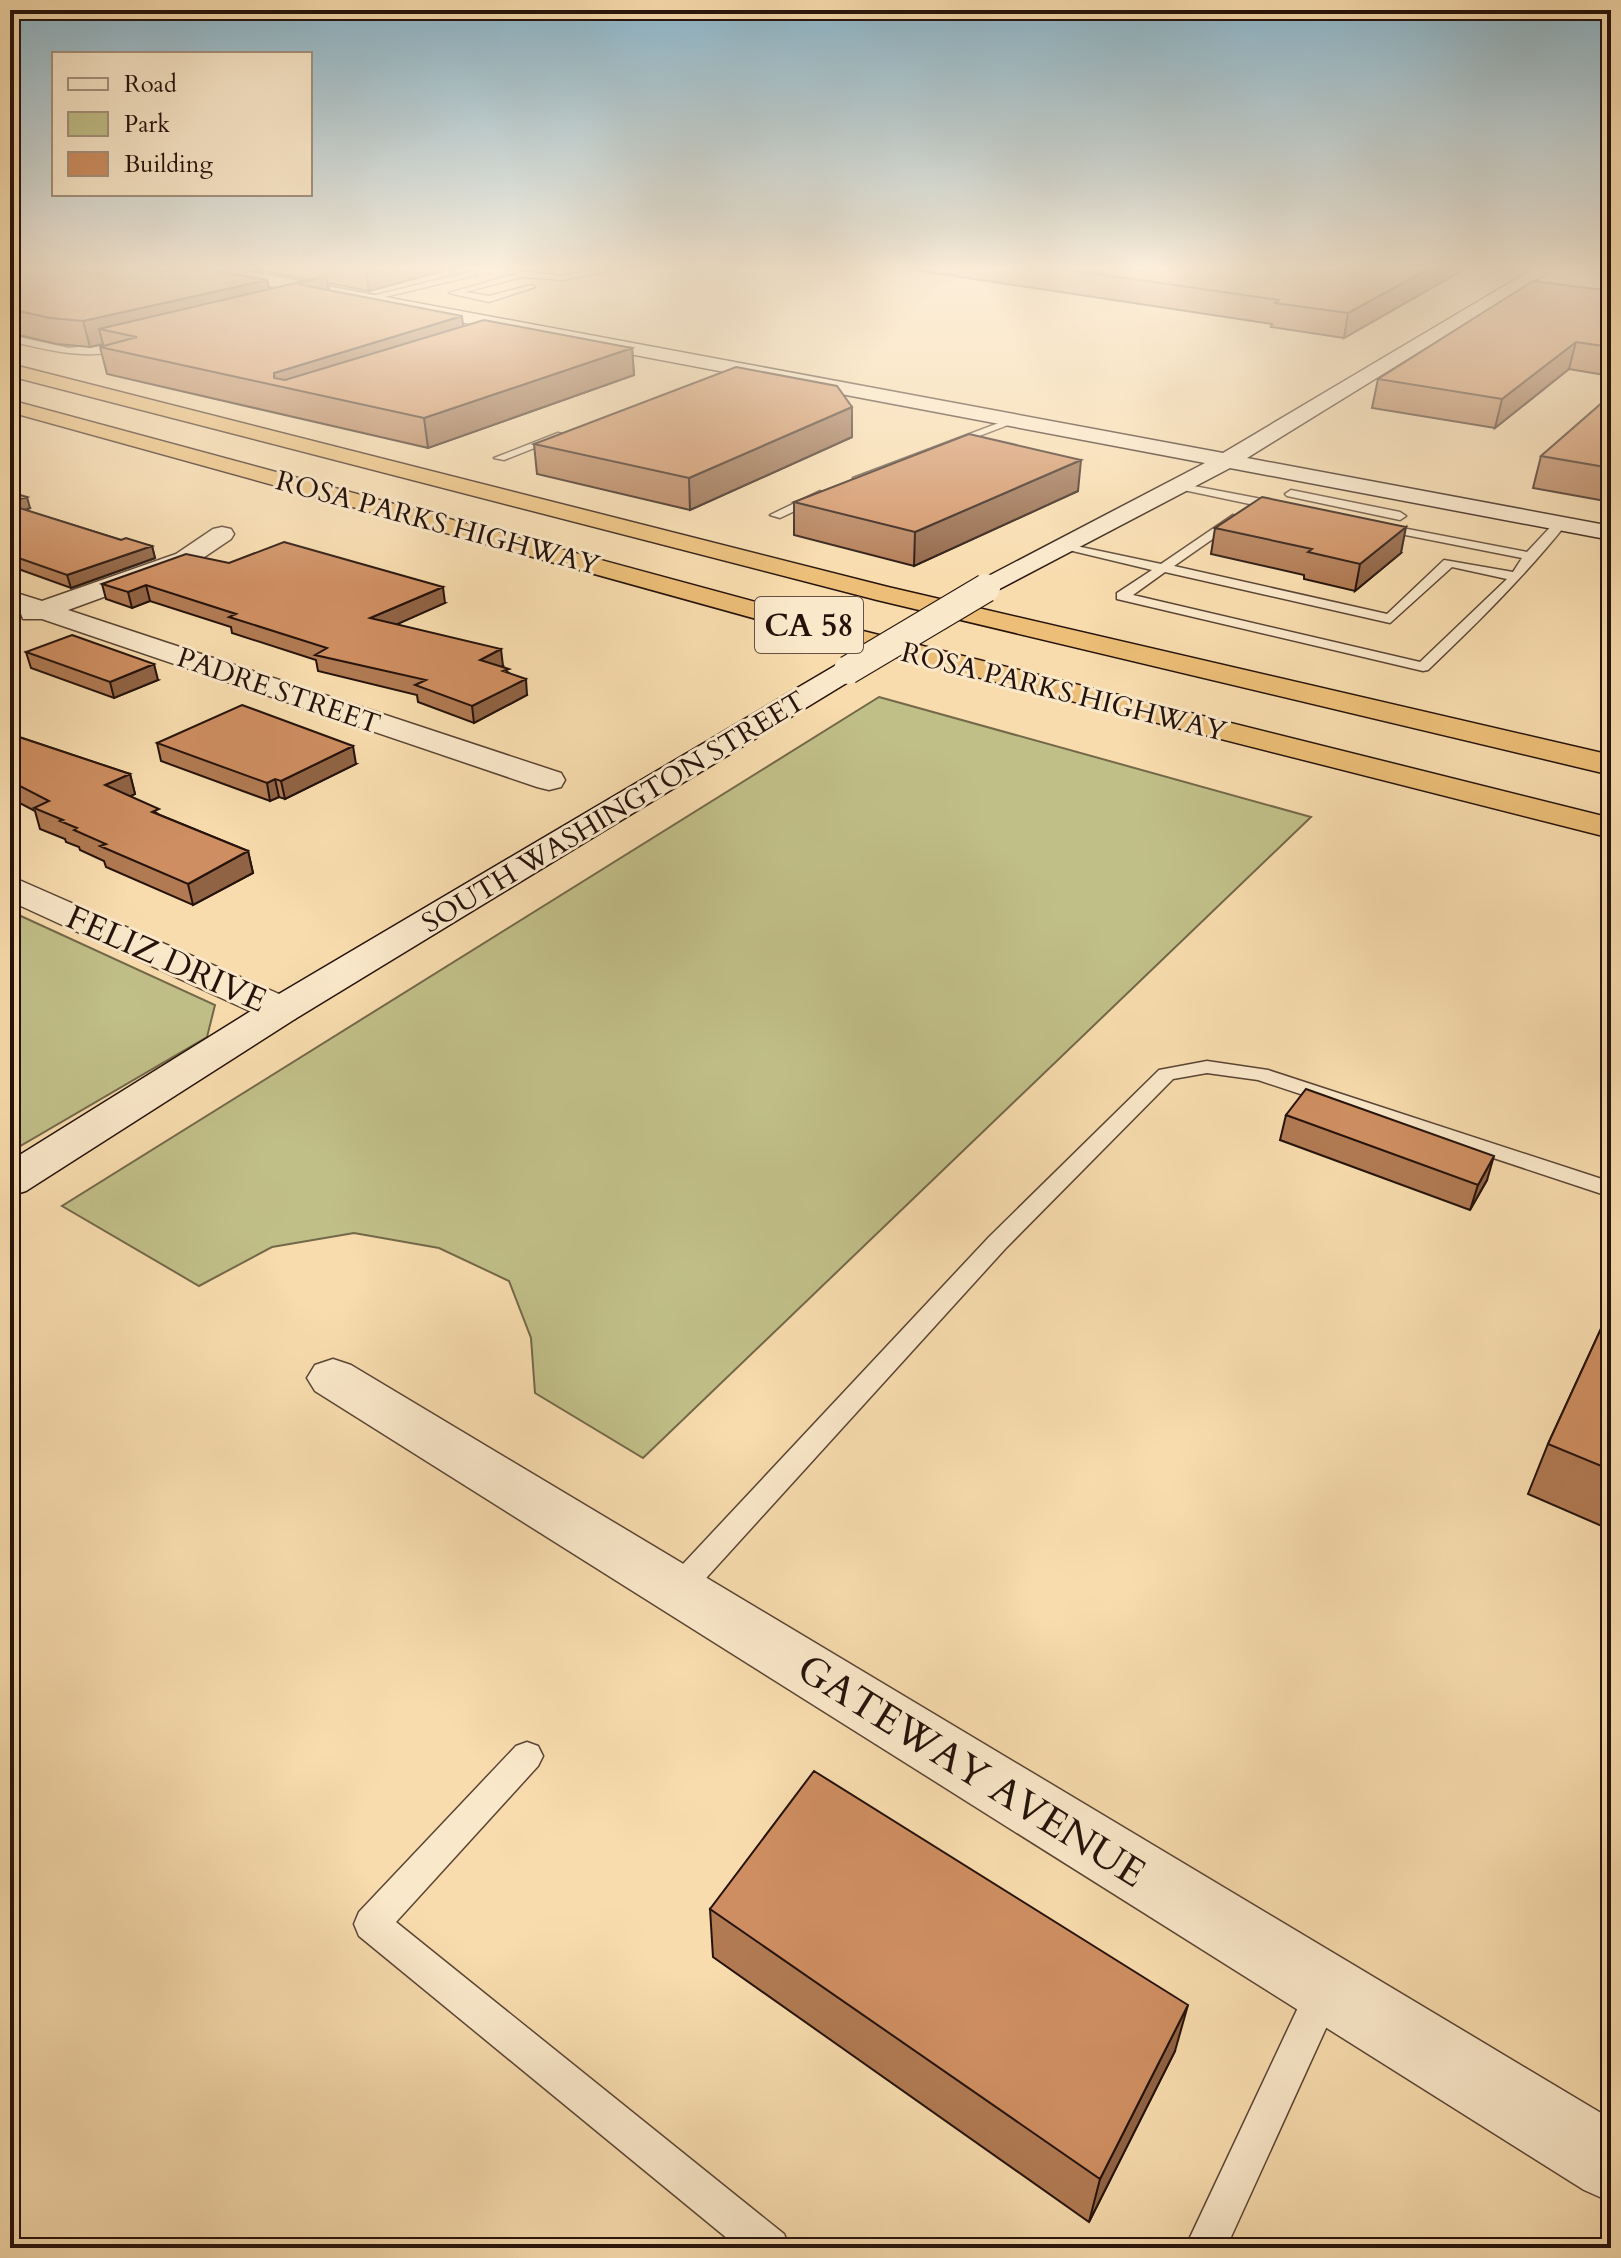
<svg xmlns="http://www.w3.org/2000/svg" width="1621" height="2258" font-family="Cardo,serif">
	<rect width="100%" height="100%" fill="#f8dcae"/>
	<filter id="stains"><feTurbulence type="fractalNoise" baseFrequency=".0025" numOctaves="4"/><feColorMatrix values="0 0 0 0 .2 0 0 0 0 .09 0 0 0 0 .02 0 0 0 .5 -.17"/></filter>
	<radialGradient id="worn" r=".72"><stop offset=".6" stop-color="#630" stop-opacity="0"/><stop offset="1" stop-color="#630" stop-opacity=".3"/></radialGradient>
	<path fill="#c1bf88" stroke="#73684a" stroke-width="2" d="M879 697 1311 817 643 1458 535 1393 531 1338 509 1281 439 1248 354 1233 272 1247 199 1286 62 1206Z
		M10 911 215 1005 207 1037 10 1152Z"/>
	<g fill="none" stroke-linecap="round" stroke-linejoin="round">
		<defs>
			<path id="lane" d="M79 266H102L133 273 129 275Z
				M611 266H630L563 280 522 277 465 292 489 296 531 285 535 287 489 302 449 293 526 271 563 276Z
				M473 271 476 275 364 302 360 299Z
				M10 335 69 348 130 341 135 344C98 364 48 350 10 341Z
				M1012 418 1021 420 863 480 853 478Z
				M558 433 567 435 504 460 494 458Z
				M1178 483 1283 503 1289 507 1283 511 1174 488 1172 486Z
				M1291 490 1400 512 1406 516 1400 520 1287 496 1285 494Z
				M820 491 824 493V497L780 518 770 515Z
				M1233 515 1239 519 1237 522 1174 566 1387 614 1444 560 1513 572 1522 558 1375 529 1371 528V522L1527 552 1557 520 1567 523C1525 576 1477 623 1428 670L1423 671 1117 599V593L1152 570 1056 547 1062 543 1161 564ZM1452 567 1507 579 1420 662 1133 595 1165 572 1390 623Z
				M1207 1061 1268 1070 1611 1182V1197L1258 1080 1207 1073 1173 1079 1005 1249 688 1598 678 1601 668 1598 663 1589 668 1580 989 1237 1159 1070Z
				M527 1742 538 1746 543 1756 538 1766 396 1922 784 2234 790 2248H739L359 1936 354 1924 359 1912 516 1746Z
				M1324 1975 1337 1980 1342 1993 1226 2248H1185L1311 1980Z"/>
			<path id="street" d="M222 527 231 529 234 534 231 539 194 564 68 610 561 773 565 780 561 787 549 790 537 787 42 619H23L20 611 10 608V591L42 601 176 554 213 529Z
				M10 876 295 1001 301 1010 295 1019 281 1022 267 1019 10 901Z
				M333 1359 351 1365 1611 2119V2202L1584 2190 315 1391 307 1378 315 1365Z"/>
			<path id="secondary" d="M183 266H219L1223 453 1538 266H1558L1247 458 1611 526V540L1230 468 986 596 977 594 973 588 977 582 1205 463 191 271Z
				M848 661 858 664 863 670 858 676 295 1019 26 1191 10 1196V1161L267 1001 838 664Z"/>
			<path id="highway" d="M10 364 888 587 1611 755V775L877 600 10 376Z
				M10 400 863 631 1611 818V838L843 643 10 412Z"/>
		</defs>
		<use href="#lane" stroke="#5a4434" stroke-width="3"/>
		<use href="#street" stroke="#5a4434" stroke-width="3"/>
		<use href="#secondary" stroke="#25120b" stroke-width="3"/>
		<use href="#highway" stroke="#25120b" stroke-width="3"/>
		<use href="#lane" fill="#fae8ca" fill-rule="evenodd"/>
		<use href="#street" fill="#fae8ca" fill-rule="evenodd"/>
		<use href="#secondary" fill="#fae8ca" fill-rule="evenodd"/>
		<use href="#highway" fill="#ecbe77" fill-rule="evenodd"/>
		<defs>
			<path id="secondary-bridge" d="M848 670 986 588"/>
		</defs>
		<use href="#secondary-bridge" stroke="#25120b" stroke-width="30" stroke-linecap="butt"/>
		<use href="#secondary-bridge" stroke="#fae8ca" stroke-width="28"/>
	</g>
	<path fill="#b17a53" stroke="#25120b" stroke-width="2" d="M10 266 88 272 267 280 269 289 310 280 238 266H461L369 291 328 283 329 290 464 326 632 348 634 375 428 448 107 374 100 347 103 346V344L90 347 57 344 10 333Z
		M888 266H1470L1344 338 1271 327 1272 324Z
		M1611 291V376L1569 369 1495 428 1372 408 1378 379Z
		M1611 395V502L1533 488 1541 456Z
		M852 437 690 510 537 474 534 444Z
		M1078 491 914 566 794 535V502Z
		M10 492 30 508 25 510 121 540 152 546 155 558 71 588 10 566Z
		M1215 528 1401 553 1355 591 1304 579V575L1211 554Z
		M229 563 445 603 396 624 503 666 501 667 509 673 527 695 474 723 418 702 417 695 318 671 316 660 232 633 231 627 150 601 132 608 106 599 102 584Z
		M26 652 158 680 114 698 31 668Z
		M10 734 130 774 135 794 130 796 160 815 248 851 253 873 193 905 106 867 104 861 80 850 79 847 66 842 65 839 40 829 35 811 10 798Z
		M157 743 356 764 285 799 279 797 270 801 161 761Z
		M1286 1115 1487 1180 1470 1210 1280 1140Z
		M1611 1307V1530L1528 1494 1548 1444Z
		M710 1909 1175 2051 1089 2222 713 1957Z"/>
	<path fill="#906344" stroke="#25120b" stroke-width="2" d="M370 266H461L369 291 365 268Z
		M1434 266H1470L1344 338 1348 313Z
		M326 276 330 300 297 284Z
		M267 280 271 304 99 329 103 344 90 347 83 321Z
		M462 316 465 342 275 385 274 373Z
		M1576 342 1569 369 1495 428 1502 399Z
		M632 348 634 375 428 448 424 418Z
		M852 407V437L690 510 689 478Z
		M1081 460 1078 491 914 566 915 532Z
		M27 497 30 508 10 515V502Z
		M1406 527 1401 553 1355 591 1360 564Z
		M152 546 155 558 71 588 67 575Z
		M146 585 150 601 132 608 128 592Z
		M443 587 445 603 373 635 370 618Z
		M501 649 503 666 482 677 480 660Z
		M154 664 158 680 114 698 110 682Z
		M526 679 527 695 474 723 472 706Z
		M353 746 356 764 285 799 281 781Z
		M130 774 135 794 110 806 105 785Z
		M275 779 279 797 270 801 267 783Z
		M248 851 253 873 193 905 188 884Z
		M1494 1156 1487 1180 1470 1210 1478 1185Z
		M1188 2005 1175 2051 1089 2222 1100 2179Z"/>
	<path fill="#ce8e61" stroke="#25120b" stroke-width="2" d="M10 266H58L88 272 115 266H190L267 280 83 321 50 318 10 309Z
		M1043 266H1434L1348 313 1275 303 1279 300Z
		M326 276 297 284 462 316 274 373V378L285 380 484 320 632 348 424 418 100 347 137 337 99 329Z
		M1533 281 1611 291V347L1576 342 1502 399 1378 379Z
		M736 367 837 386 852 407 689 478 534 444Z
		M1611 395V468L1541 456Z
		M969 434 1081 460 915 532 794 502Z
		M10 492 27 497 10 502Z
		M1262 497 1406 527 1360 564 1308 552 1312 549 1215 528Z
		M10 505 121 540 126 538 152 546 67 575 10 555Z
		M284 542 443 587 370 618 501 649 480 660 509 669 503 671 526 679 472 706 415 685 426 680 315 655 327 648 229 617 236 614 146 585 128 592 102 584 186 554 229 563Z
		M72 635 154 664 110 682 26 652Z
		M242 705 353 746 281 781 275 779 267 783 157 743Z
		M10 734 130 774 105 785 159 809 152 812 248 851 188 884 100 846 106 844 74 830 77 828 60 821 63 820 34 808 49 801 10 781V770L14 768 10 766Z
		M1306 1089 1494 1156 1478 1185 1286 1115Z
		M1611 1307V1470L1548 1444Z
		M814 1771 1188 2005 1100 2179 710 1909Z"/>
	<linearGradient id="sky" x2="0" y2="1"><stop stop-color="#8ab7ce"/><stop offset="0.46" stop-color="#fcefdb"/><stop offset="1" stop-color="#fcefdb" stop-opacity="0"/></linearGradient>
	<rect width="1621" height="583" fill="url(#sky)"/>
	<g text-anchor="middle" stroke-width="6" stroke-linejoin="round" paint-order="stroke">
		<g font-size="28" fill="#25120b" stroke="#fae8ca">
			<text transform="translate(438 522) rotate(15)" y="10">ROSA PARKS HIGHWAY</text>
			<text transform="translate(279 690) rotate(19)" y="10">PADRE STREET</text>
			<text transform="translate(1064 691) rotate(14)" y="10">ROSA PARKS HIGHWAY</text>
			<text transform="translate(613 811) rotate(-31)" y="10">SOUTH WASHINGTON STREET</text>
		</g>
		<rect fill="#fae8ca" stroke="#655244" stroke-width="2" x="755" y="597" width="108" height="56" rx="6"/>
		<g font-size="32" font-weight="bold" fill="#25120b">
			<text x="809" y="636">CA 58</text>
		</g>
		<g font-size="34" fill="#25120b" stroke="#fae8ca">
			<text transform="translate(167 958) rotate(24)" y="12">FELIZ DRIVE</text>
		</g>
		<g font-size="40" fill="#25120b" stroke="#fae8ca">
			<text transform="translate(972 1770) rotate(32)" y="14">GATEWAY AVENUE</text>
		</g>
	</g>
	<rect width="1621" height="2258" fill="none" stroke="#f8dcae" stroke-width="40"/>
	<rect x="12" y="12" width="1597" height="2234" fill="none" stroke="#25120b" stroke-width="4"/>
	<rect x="20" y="20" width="1581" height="2218" fill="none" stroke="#25120b" stroke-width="2"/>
	<rect x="52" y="52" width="260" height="144" fill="#fae8ca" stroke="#a5927e" stroke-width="2"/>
	<rect x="68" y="78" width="40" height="12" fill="#fae8ca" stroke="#a5927e" stroke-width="2"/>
	<text x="124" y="92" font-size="24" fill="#25120b">Road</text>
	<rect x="68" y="112" width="40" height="24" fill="#c1bf88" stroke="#a5927e" stroke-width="2"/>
	<text x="124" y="132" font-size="24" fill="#25120b">Park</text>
	<rect x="68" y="152" width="40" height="24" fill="#ce8e61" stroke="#a5927e" stroke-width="2"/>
	<text x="124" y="172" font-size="24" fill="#25120b">Building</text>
	<rect width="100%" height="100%" filter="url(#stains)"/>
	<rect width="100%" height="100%" fill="url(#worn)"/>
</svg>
